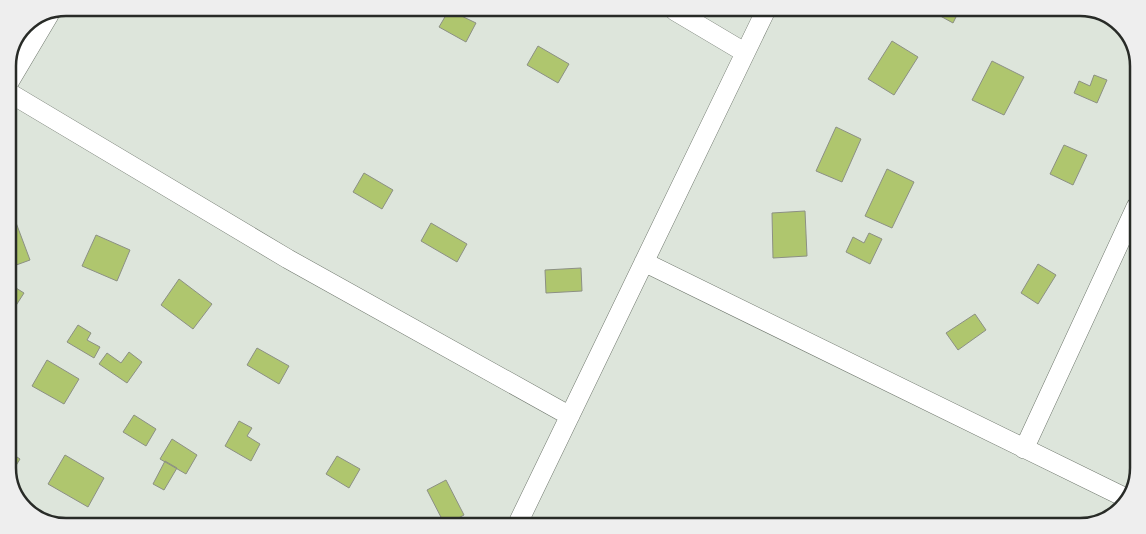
<svg xmlns="http://www.w3.org/2000/svg" width="1146" height="534" font-family="'Asap Condensed',sans-serif">
	<rect width="100%" height="100%" fill="#dde5db"/>
	<path fill="#afc66e" stroke="#8c9084" d="M449 10 476 23 466 42 439 27Z
		M933 12 958 13 953 23Z
		M892 41 918 57 894 95 868 79Z
		M538 46 569 64 558 83 527 65Z
		M992 61 1024 77 1004 115 972 100Z
		M1094 75 1107 80 1097 103 1074 93 1079 81 1090 86Z
		M836 127 861 139 842 182 816 171Z
		M1064 145 1087 155 1073 185 1050 174Z
		M887 169 914 182 892 228 865 216Z
		M364 173 393 190 382 209 353 192Z
		M8 204H9L30 260 8 268Z
		M805 211 807 256 773 258 772 213Z
		M431 223 467 244 457 262 421 241Z
		M869 233 882 239 870 264 846 252 853 237 864 243Z
		M96 235 130 250 117 281 82 266Z
		M1038 264 1056 275 1038 304 1021 293Z
		M581 268 582 291 546 293 545 270Z
		M179 279 212 304 193 329 161 305Z
		M8 283 24 293 8 318Z
		M975 314 986 330 958 350 946 333Z
		M78 325 91 333 87 340 100 347 94 358 67 342Z
		M257 348 289 366 279 384 247 365Z
		M129 352 142 362 127 383 99 364 107 353 121 363Z
		M47 360 79 379 64 404 32 386Z
		M134 415 156 429 146 446 123 432Z
		M239 421 252 428 247 436 260 444 251 461 225 446Z
		M172 439 197 455 186 474 160 459Z
		M8 451 20 459 9 477 8 472Z
		M65 455 104 478 88 507 48 484Z
		M337 456 360 469 349 488 326 474Z
		M165 461 177 468 164 490 153 484Z
		M446 480 464 515 449 523H444L427 490Z"/>
	<g fill="none" stroke-linecap="round" stroke-linejoin="round">
		<defs>
			<path id="minor" d="M675 11 744 52
				M8 84 49 15
				M8 92 288 259 570 416
				M644 262 1128 499
				M1024 449 1136 207
				M518 523 765 12"/>
		</defs>
		<use href="#minor" stroke="#6f776d" stroke-width="20"/>
		<use href="#minor" stroke="#fff" stroke-width="19"/>
	</g>
	<path d="M0 0H1146V534H0ZM66 16H1080A50 50 0 0 1 1130 66V468A50 50 0 0 1 1080 518H66A50 50 0 0 1 16 468V66A50 50 0 0 1 66 16Z" fill="#eee" fill-rule="evenodd"/>
	<path fill="none" stroke="#282b27" stroke-width="2.5" d="M66 16H1080A50 50 0 0 1 1130 66V468A50 50 0 0 1 1080 518H66A50 50 0 0 1 16 468V66A50 50 0 0 1 66 16Z"/>
</svg>
